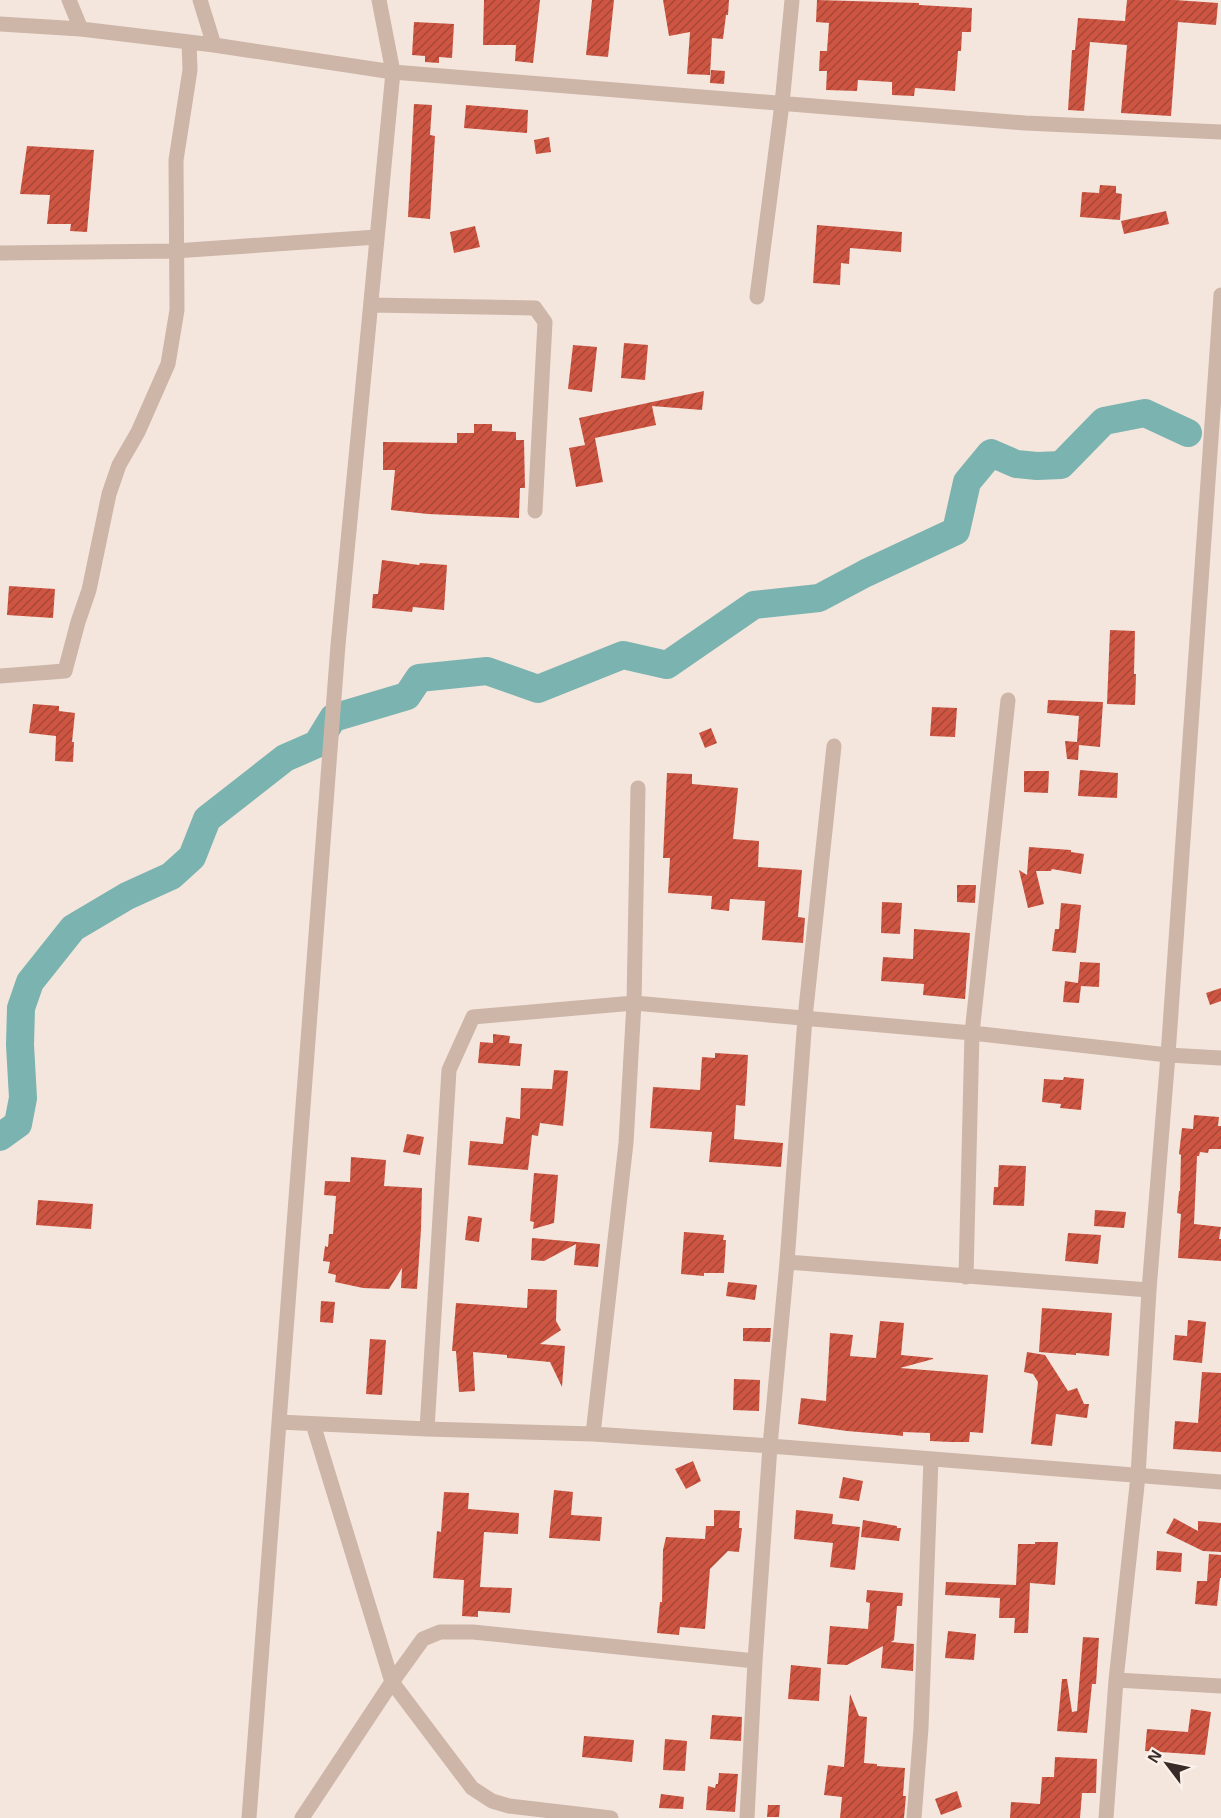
<svg xmlns="http://www.w3.org/2000/svg" width="1221" height="1818" font-family="Helvetica,sans-serif">
	<defs>
		<pattern id="building-hatch" width="6" height="6" patternUnits="userSpaceOnUse" patternTransform="scale(1.5)"><rect width="6" height="6" fill="#cd5542"/><path d="M-1 1l2-2M0 6l6-6M5 7l2-2" fill="none" stroke="#a74737"/></pattern>
	</defs>
	<rect width="100%" height="100%" fill="#f4e6dd"/>
	<g fill="none" stroke-linecap="round" stroke-linejoin="round">
		<path stroke="#7ab3af" stroke-width="28" d="M0 1137 18 1124 23 1098 20 1045 21 1008 30 982 73 928 127 896 171 876 192 857 207 819 285 758 317 744 333 718 407 696 419 678 487 671 538 689 623 655 667 665 754 605 819 598 866 573 956 531 967 482 991 453 1016 464 1037 466 1061 465 1104 421 1145 413 1188 433"/>
	</g>
	<path fill="url(#building-hatch)" d="M484 0H540L533 63 515 61 516 45H483Z
		M592 0H614L608 57 586 55Z
		M663 0H729L728 15H726L723 39 712 38 710 75 687 74 690 32 669 36Z
		M817 0 919 3V5L972 8 971 32H962L961 51H958L955 91 915 88 914 96 892 95V82L858 80 857 91 826 90 827 71H819L820 51H827L829 23 816 22Z
		M1127 0H1175L1218 3 1216 25 1178 22 1171 116 1121 113 1127 45 1090 42 1084 111 1068 110 1072 50H1075L1078 18 1125 21Z
		M414 22 454 24 452 58 439 57V63L425 62V56L412 55Z
		M711 70 725 71 724 84 710 83Z
		M414 104 432 105 430 135 435 136 430 219 408 217Z
		M466 105 528 110 527 133 464 128Z
		M549 137 551 152 536 154 534 140Z
		M27 146 94 150 87 232 70 231 71 224H47L50 195 20 194Z
		M1100 185 1116 186V193L1122 194 1120 220 1080 217 1082 192 1099 193Z
		M1166 211 1169 224 1124 234 1121 221Z
		M817 225 902 232 901 252 850 248 849 264 841 263 840 285 813 283Z
		M475 226 480 247 454 253 450 232Z
		M624 343 648 345 645 380 621 378Z
		M573 345 597 347 592 392 568 389Z
		M704 391 702 410 652 406 656 425 595 438 603 482 576 487 569 448 585 445 579 418 652 402V406V402Z
		M474 424H492V431L516 432V440H524L525 488H520L519 518 428 514 391 510 395 470H383V442L457 443V433H474Z
		M382 560 419 565 420 563 447 565 444 610 413 607 412 612 372 608 373 594H378Z
		M9 586 55 589 53 618 7 615Z
		M1110 630 1135 631 1134 674H1136L1135 705 1107 704Z
		M1048 700 1103 702 1100 747 1079 745 1078 760 1067 759 1065 741 1077 742 1079 716 1047 713Z
		M33 704 59 706V711L75 713 72 742H74L73 762 55 761 56 736 29 733Z
		M932 707 957 708 955 737 930 736Z
		M711 728 717 743 705 748 699 733Z
		M1080 770 1118 773 1117 798 1078 796Z
		M1024 771H1049L1048 793 1024 792Z
		M667 773 692 774V784L738 788 733 839 759 841 758 867 802 870 798 917 805 918 803 943 762 940 765 901 730 899 729 911 711 909 712 896 668 893 670 858H663Z
		M1029 847 1071 850V852L1084 854 1081 874 1052 869 1051 871H1036L1044 904 1028 908 1019 870 1027 875Z
		M957 885H976L975 903 957 902Z
		M882 902 902 903 900 934 881 933Z
		M1061 903 1081 905 1076 953 1052 951 1055 929H1059Z
		M914 929 970 933 965 999 923 995 924 984 881 981 883 957 913 959Z
		M1080 962 1100 963 1099 987 1081 986 1079 1003 1063 1002 1065 981 1078 983Z
		M1221 988V1001L1210 1005 1206 993Z
		M493 1034 510 1036 509 1043 522 1044 520 1066 478 1063 480 1042 493 1043Z
		M715 1053 748 1055 745 1106 736 1105 734 1139 783 1143 781 1167 709 1162 712 1132 650 1128 653 1087 700 1090 702 1057 715 1058Z
		M554 1070 568 1071 563 1126 540 1123 538 1136 532 1135 528 1170 468 1165 470 1141 503 1144 506 1117 520 1119 521 1088 552 1089Z
		M1064 1077 1084 1079 1081 1110 1060 1108 1061 1104 1042 1102 1044 1079 1063 1080Z
		M1194 1115 1219 1117 1218 1126H1221V1149H1209L1208 1153 1200 1152 1199 1156H1197L1194 1224 1221 1227 1219 1239H1221V1261L1178 1258 1181 1214 1177 1213 1179 1191H1180L1181 1155 1179 1154 1182 1128 1193 1129Z
		M407 1134 424 1137 420 1155 403 1152Z
		M351 1157 386 1160 384 1186 422 1188 421 1229 417 1289 401 1288 402 1268 389 1289 363 1288 335 1282 336 1275 328 1273 330 1262 323 1261 325 1246 328 1247 329 1234H333L336 1196 324 1195 325 1181 350 1182Z
		M999 1165 1026 1166 1024 1206 993 1205 994 1187H998Z
		M534 1173 558 1175 554 1223 533 1229 534 1222 530 1221Z
		M38 1200 93 1204 91 1229 36 1225Z
		M1095 1210 1126 1212 1124 1228 1094 1226Z
		M468 1216 482 1218 479 1242 465 1240Z
		M684 1232 724 1235 723 1240H726L724 1273H704V1276L681 1274Z
		M1068 1233 1101 1235 1098 1264 1065 1261Z
		M532 1238 600 1244 598 1267 574 1265 576 1244 544 1261 531 1260Z
		M728 1282 757 1285 755 1300 726 1296Z
		M528 1289 557 1290 556 1321 561 1330 540 1344 565 1346 562 1387 550 1362 507 1358V1355L473 1352 475 1391 459 1392 456 1351H452L456 1303 527 1308Z
		M321 1301 335 1302 333 1323 320 1322Z
		M1042 1308 1112 1313 1109 1356 1076 1353V1355L1039 1352Z
		M1188 1320 1206 1322 1202 1363 1173 1360 1175 1335 1187 1336Z
		M880 1321 904 1323 901 1355 933 1358V1359L900 1368 988 1375 983 1433 970 1432 969 1442H951L930 1441V1433L903 1432V1436L894 1435 847 1431 798 1424 801 1398 826 1401 830 1333 853 1335 850 1356 876 1358Z
		M743 1328H771L770 1342 743 1341Z
		M370 1339 386 1340 382 1395 366 1394Z
		M1027 1352 1045 1355 1068 1391 1077 1388 1084 1404H1089L1087 1418 1056 1414 1052 1446 1031 1444 1038 1382 1033 1374 1024 1372Z
		M1202 1372 1221 1373V1452L1173 1449 1175 1421 1198 1423Z
		M734 1379 760 1380 759 1411 733 1410Z
		M693 1461 701 1481 686 1489 675 1469Z
		M843 1477 863 1481 859 1501 839 1498Z
		M554 1490 573 1492 571 1515 602 1517 600 1541 549 1538Z
		M444 1492 469 1493 468 1509 519 1513 518 1534 484 1532 480 1587 512 1588 510 1613 478 1611V1617L462 1616 464 1580 433 1578 437 1531 441 1532Z
		M714 1510 740 1511 739 1528H742L739 1552 728 1551 710 1569 705 1629 680 1627 679 1635 657 1633 660 1602H662L663 1550 666 1537 705 1539 706 1526H714Z
		M796 1510 833 1514 832 1524 860 1527 855 1570 830 1567 833 1543 794 1539Z
		M1174 1518 1198 1531V1521L1221 1523V1552L1203 1551 1166 1533Z
		M863 1520 897 1526V1528H901L899 1541 861 1537Z
		M1035 1542H1058L1055 1585 1030 1583 1028 1633H1014L1015 1618H999L1000 1598 945 1595 946 1582 1016 1585 1018 1544H1035Z
		M1157 1551 1182 1553 1181 1572 1156 1570Z
		M1209 1554 1221 1555V1578H1220L1217 1606 1195 1604 1197 1581H1207Z
		M867 1590 903 1593 902 1606H897L894 1640 891 1642 914 1644 913 1671 881 1668 883 1646 847 1665 827 1664 830 1626 868 1629 870 1603 866 1602Z
		M948 1631 976 1634 974 1660 945 1658Z
		M1083 1637 1099 1638 1096 1684H1092L1087 1733 1057 1731 1062 1679H1067L1072 1712 1077 1711Z
		M791 1665 821 1668 819 1701 788 1699Z
		M850 1694 859 1716 867 1717 864 1763 877 1764V1766L905 1768 903 1796H906L904 1818H840L842 1797 824 1795 828 1765 844 1767Z
		M1191 1709 1211 1712 1205 1755 1145 1751 1147 1729 1188 1732Z
		M712 1715 742 1717 741 1741 710 1739Z
		M584 1736 634 1740 632 1762 582 1757Z
		M665 1739 687 1741 685 1771 663 1770Z
		M1055 1757 1097 1759 1096 1793H1082L1080 1818H1010L1011 1802 1040 1804 1042 1777H1054Z
		M719 1773 738 1774 735 1812 706 1810 708 1786 715 1788 716 1784H718Z
		M957 1791 962 1807 941 1815 935 1799Z
		M661 1794 684 1797 683 1809 659 1808Z
		M768 1805H780L779 1817H767Z"/>
	<g fill="none" stroke-linecap="round" stroke-linejoin="round">
		<path stroke="#cdb5a8" stroke-width="15" d="M69 0 81 29
			M200 0 214 45
			M0 24 81 29 214 45 393 72 1025 123 1221 132
			M0 253 175 251 377 237
			M757 297 782 104 792 0
			M371 305 535 308 545 322 535 511
			M0 676 65 671 78 622 89 590 109 494 119 465 138 432 168 364 177 310 176 160 190 70 189 42
			M787 1262 1149 1290
			M966 1277 972 1033 1008 700
			M279 1422 427 1429 593 1434 770 1446 1221 1482
			M427 1429 449 1070 473 1017 634 1003 972 1033 1168 1055 1221 1058
			M593 1434 626 1143 634 1003 638 788
			M1116 1680 1221 1686
			M249 1818 338 645 393 72 379 0
			M302 1818 392 1682 313 1424
			M611 1818 509 1806 492 1801 472 1788 392 1682 423 1639 440 1632H473L755 1661
			M747 1818 755 1661 770 1446 787 1262 805 1018 834 746
			M914 1818 921 1728 931 1459
			M1106 1818 1116 1680 1138 1476 1149 1290 1168 1055 1221 295"/>
	</g>
	<g transform="translate(1167 1764) rotate(302)" stroke="#fbf1ea" stroke-width="4.5" paint-order="stroke">
	<path d="M0-4.5L10 22L0 15L-10 22Z" fill="#392c28"/>
	<text y="-9" font-size="16" font-weight="bold" text-anchor="middle" fill="#392c28">N</text>
	</g>
</svg>
